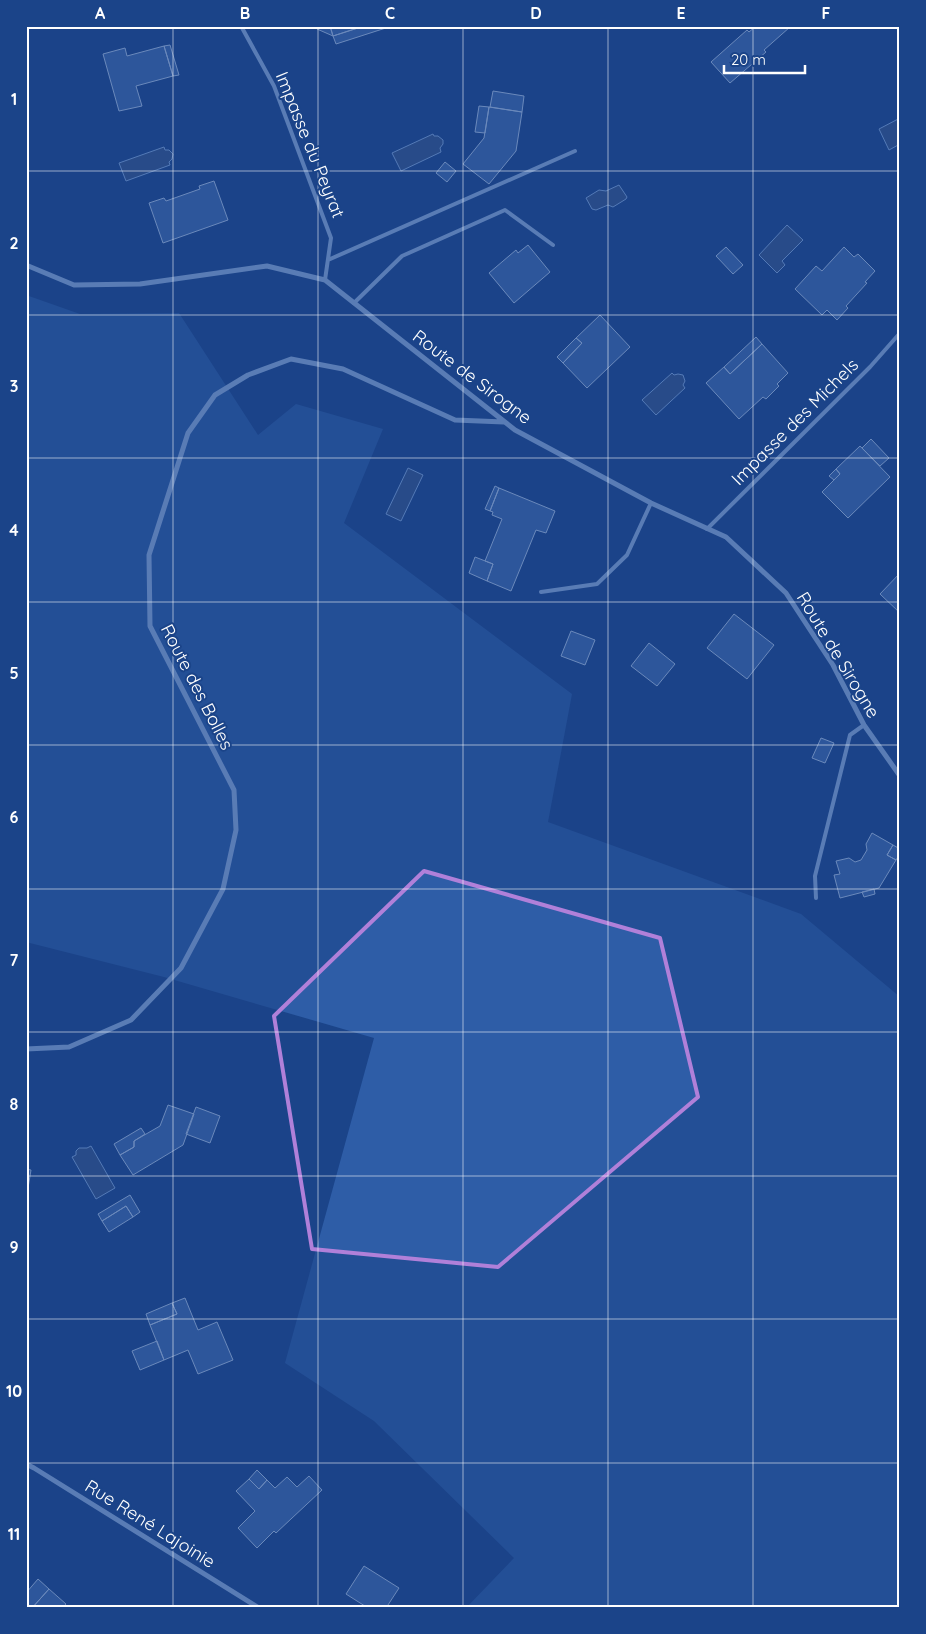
<svg xmlns="http://www.w3.org/2000/svg" width="926" height="1634" font-family="Quicksand,sans-serif">
	<rect width="100%" height="100%" fill="#1b4489"/>
	<path fill="#2e5da7" d="M26 295 80 314 179 313 258 435 296 404 383 429 344 523 572 694 548 822 801 914 900 997V1608H466L514 1558 374 1421 285 1363 374 1038 164 977 26 942Z"/>
	<path fill="#385689" stroke="#98bbee" d="M900 118V144L889 150 879 129Z
		M433 134 434 136H438L443 140V144L440 148 441 152 401 171 392 153Z
		M164 147 165 150H169L173 154 172 159 169 162 170 165 126 181 119 163Z
		M619 185 627 197 626 199 613 207 608 205 596 210 592 209 586 198 599 190 606 191Z
		M787 225 803 240 782 261 785 265 777 273 759 255Z
		M672 373 674 375 678 374 683 375 685 381 683 385 685 388 656 415 642 400Z
		M408 468 423 475 401 521 386 514Z
		M91 1146 115 1188 96 1199 72 1157 76 1155V1151L79 1148H87Z"/>
	<path fill="#446eb2" stroke="#caddf9" d="M318 26H330L333 36 317 29Z
		M330 26H364L333 36Z
		M364 26H392L336 44 333 36Z
		M756 26H795L792 29 790 27 764 50 766 52 730 83 711 62 747 30 749 32Z
		M170 45 179 75 173 76 164 46Z
		M164 46 173 76 136 86 142 106 119 111 103 54 125 48 127 56Z
		M493 91 524 96 522 112 490 107Z
		M479 106 489 107 485 133 475 132Z
		M489 107 522 112 516 151 489 184 463 164 484 138Z
		M445 162 456 171 447 182 436 173Z
		M214 181 228 220 163 243 149 203 164 198 166 201 200 189 199 186Z
		M528 245 550 272 514 303 489 273 516 250 518 253Z
		M726 247 743 265 733 274 716 256Z
		M844 247 854 257 858 254 875 271 865 282 867 283 846 306 848 308 837 320 827 310 822 315 795 289 816 266 822 271Z
		M600 315 630 347 587 388 563 363 582 343 576 338Z
		M756 337 762 344 730 374 724 367Z
		M576 338 582 343 563 363 557 357Z
		M762 344 788 373 777 384 779 386 766 399 763 397 739 419 706 383 724 367 730 374Z
		M871 439 889 458 880 466 862 448Z
		M860 446 890 477 848 518 822 492 840 474 836 469Z
		M836 469 840 474 834 480 829 476Z
		M495 486 499 488 490 511 485 509Z
		M499 488 555 511 546 533 536 530 511 591 487 581 493 564 485 561 502 519 492 515 493 512 490 511Z
		M475 557 493 564 487 581 469 573Z
		M900 573V613L880 594Z
		M734 614 774 645 747 679 707 648Z
		M571 631 595 640 585 665 561 656Z
		M649 643 675 664 657 686 631 666Z
		M821 738 834 743 825 763 812 758Z
		M872 833 893 845 887 855 896 860 879 888 840 898 834 875 840 874 836 861 849 858 855 862 861 860 867 850 866 844Z
		M893 845 900 849V854L896 860 887 855Z
		M874 889 875 894 864 897 862 892Z
		M168 1105 194 1114 183 1145 133 1175 120 1155 134 1147V1141L160 1126Z
		M196 1107 220 1116 210 1143 186 1134Z
		M141 1128 145 1134 134 1141V1147L120 1155 114 1144Z
		M26 1169 31 1170 27 1194H26Z
		M130 1195 140 1212 133 1217 126 1206 102 1221 98 1214Z
		M126 1206 133 1217 109 1232 102 1221Z
		M185 1298 198 1330 217 1322 233 1360 198 1374 188 1350 164 1360 150 1325 177 1314 172 1303Z
		M172 1303 177 1314 150 1325 146 1314Z
		M157 1341 164 1360 140 1370 132 1351Z
		M257 1470 267 1480 259 1489 249 1479Z
		M309 1476 322 1490 276 1533 274 1531 257 1548 238 1528 255 1511 236 1491 249 1479 259 1489 267 1480 275 1488 287 1477 297 1487Z
		M364 1566 399 1588 386 1608H368L346 1594Z
		M38 1579 49 1589 32 1608H26V1593Z
		M49 1589 66 1604 62 1608H32Z"/>
	<g fill="none" stroke-linecap="round" stroke-linejoin="round">
		<path stroke="#a5c1ec" stroke-width="4" d="M241 26 274 86 331 238 325 280
			M328 260 575 151
			M354 303 402 256 505 210 553 245
			M707 529 870 367 900 333
			M541 592 597 584 627 555 651 503
			M816 898 815 876 850 735 864 725"/>
		<path stroke="#a5c1ec" stroke-width="5" d="M26 265 74 285 140 284 267 266 325 280 515 430 651 503 726 537 786 593 833 665 864 725 900 776
			M26 1049 69 1047 131 1020 181 968 223 889 236 830 234 790 150 626 149 555 188 433 215 395 248 375 291 359 343 369 455 420 504 422
			M26 1464 34 1468 259 1608"/>
	</g>
	<path d="M0 0H926V1634H0ZM424 871 660 938 698 1097 498 1267 312 1249 274 1016Z" fill="#1b4489" fill-opacity=".55" fill-rule="evenodd"/>
	<path fill="none" stroke="#b080d9" stroke-width="4" stroke-linejoin="round" d="M424 871 660 938 698 1097 498 1267 312 1249 274 1016Z"/>
	<path fill="none" stroke="#fff" stroke-width="1" stroke-opacity="0.55" d="M173 26V1608M318 26V1608M463 26V1608M608 26V1608M753 26V1608M26 171H900M26 315H900M26 458H900M26 602H900M26 745H900M26 889H900M26 1032H900M26 1176H900M26 1319H900M26 1463H900"/>
	<g text-anchor="middle" stroke-width="4" stroke-linejoin="round" paint-order="stroke">
		<g font-size="18" fill="#fff" stroke="#1b4489">
			<text transform="translate(310 145) rotate(68)" y="6">Impasse du Peyrat</text>
			<text transform="translate(472 377) rotate(37)" y="6">Route de Sirogne</text>
			<text transform="translate(795 422) rotate(-45)" y="6">Impasse des Michels</text>
			<text transform="translate(838 655) rotate(59)" y="6">Route de Sirogne</text>
			<text transform="translate(197 687) rotate(63)" y="6">Route des Bolles</text>
			<text transform="translate(150 1524) rotate(32)" y="6">Rue René Lajoinie</text>
		</g>
	</g>
	<rect width="926" height="1634" fill="none" stroke="#1b4489" stroke-width="55"/>
	<path d="M724 65v8h81v-8" fill="none" stroke="#ffffff" stroke-width="2.5"/>
	<text x="731" y="65" font-size="15" fill="#ffffff" stroke="#1b4489" stroke-width="4" paint-order="stroke">20 m</text>
	<rect x="28" y="28" width="870" height="1578" fill="none" stroke="#fff" stroke-width="2"/>
	<g font-size="16" text-anchor="middle" font-weight="bold" fill="#fff">
		<text x="100" y="19">A</text>
		<text x="245" y="19">B</text>
		<text x="390" y="19">C</text>
		<text x="536" y="19">D</text>
		<text x="681" y="19">E</text>
		<text x="826" y="19">F</text>
		<text x="14" y="105">1</text>
		<text x="14" y="249">2</text>
		<text x="14" y="392">3</text>
		<text x="14" y="536">4</text>
		<text x="14" y="679">5</text>
		<text x="14" y="823">6</text>
		<text x="14" y="966">7</text>
		<text x="14" y="1110">8</text>
		<text x="14" y="1253">9</text>
		<text x="14" y="1397">10</text>
		<text x="14" y="1540">11</text>
	</g>
</svg>
